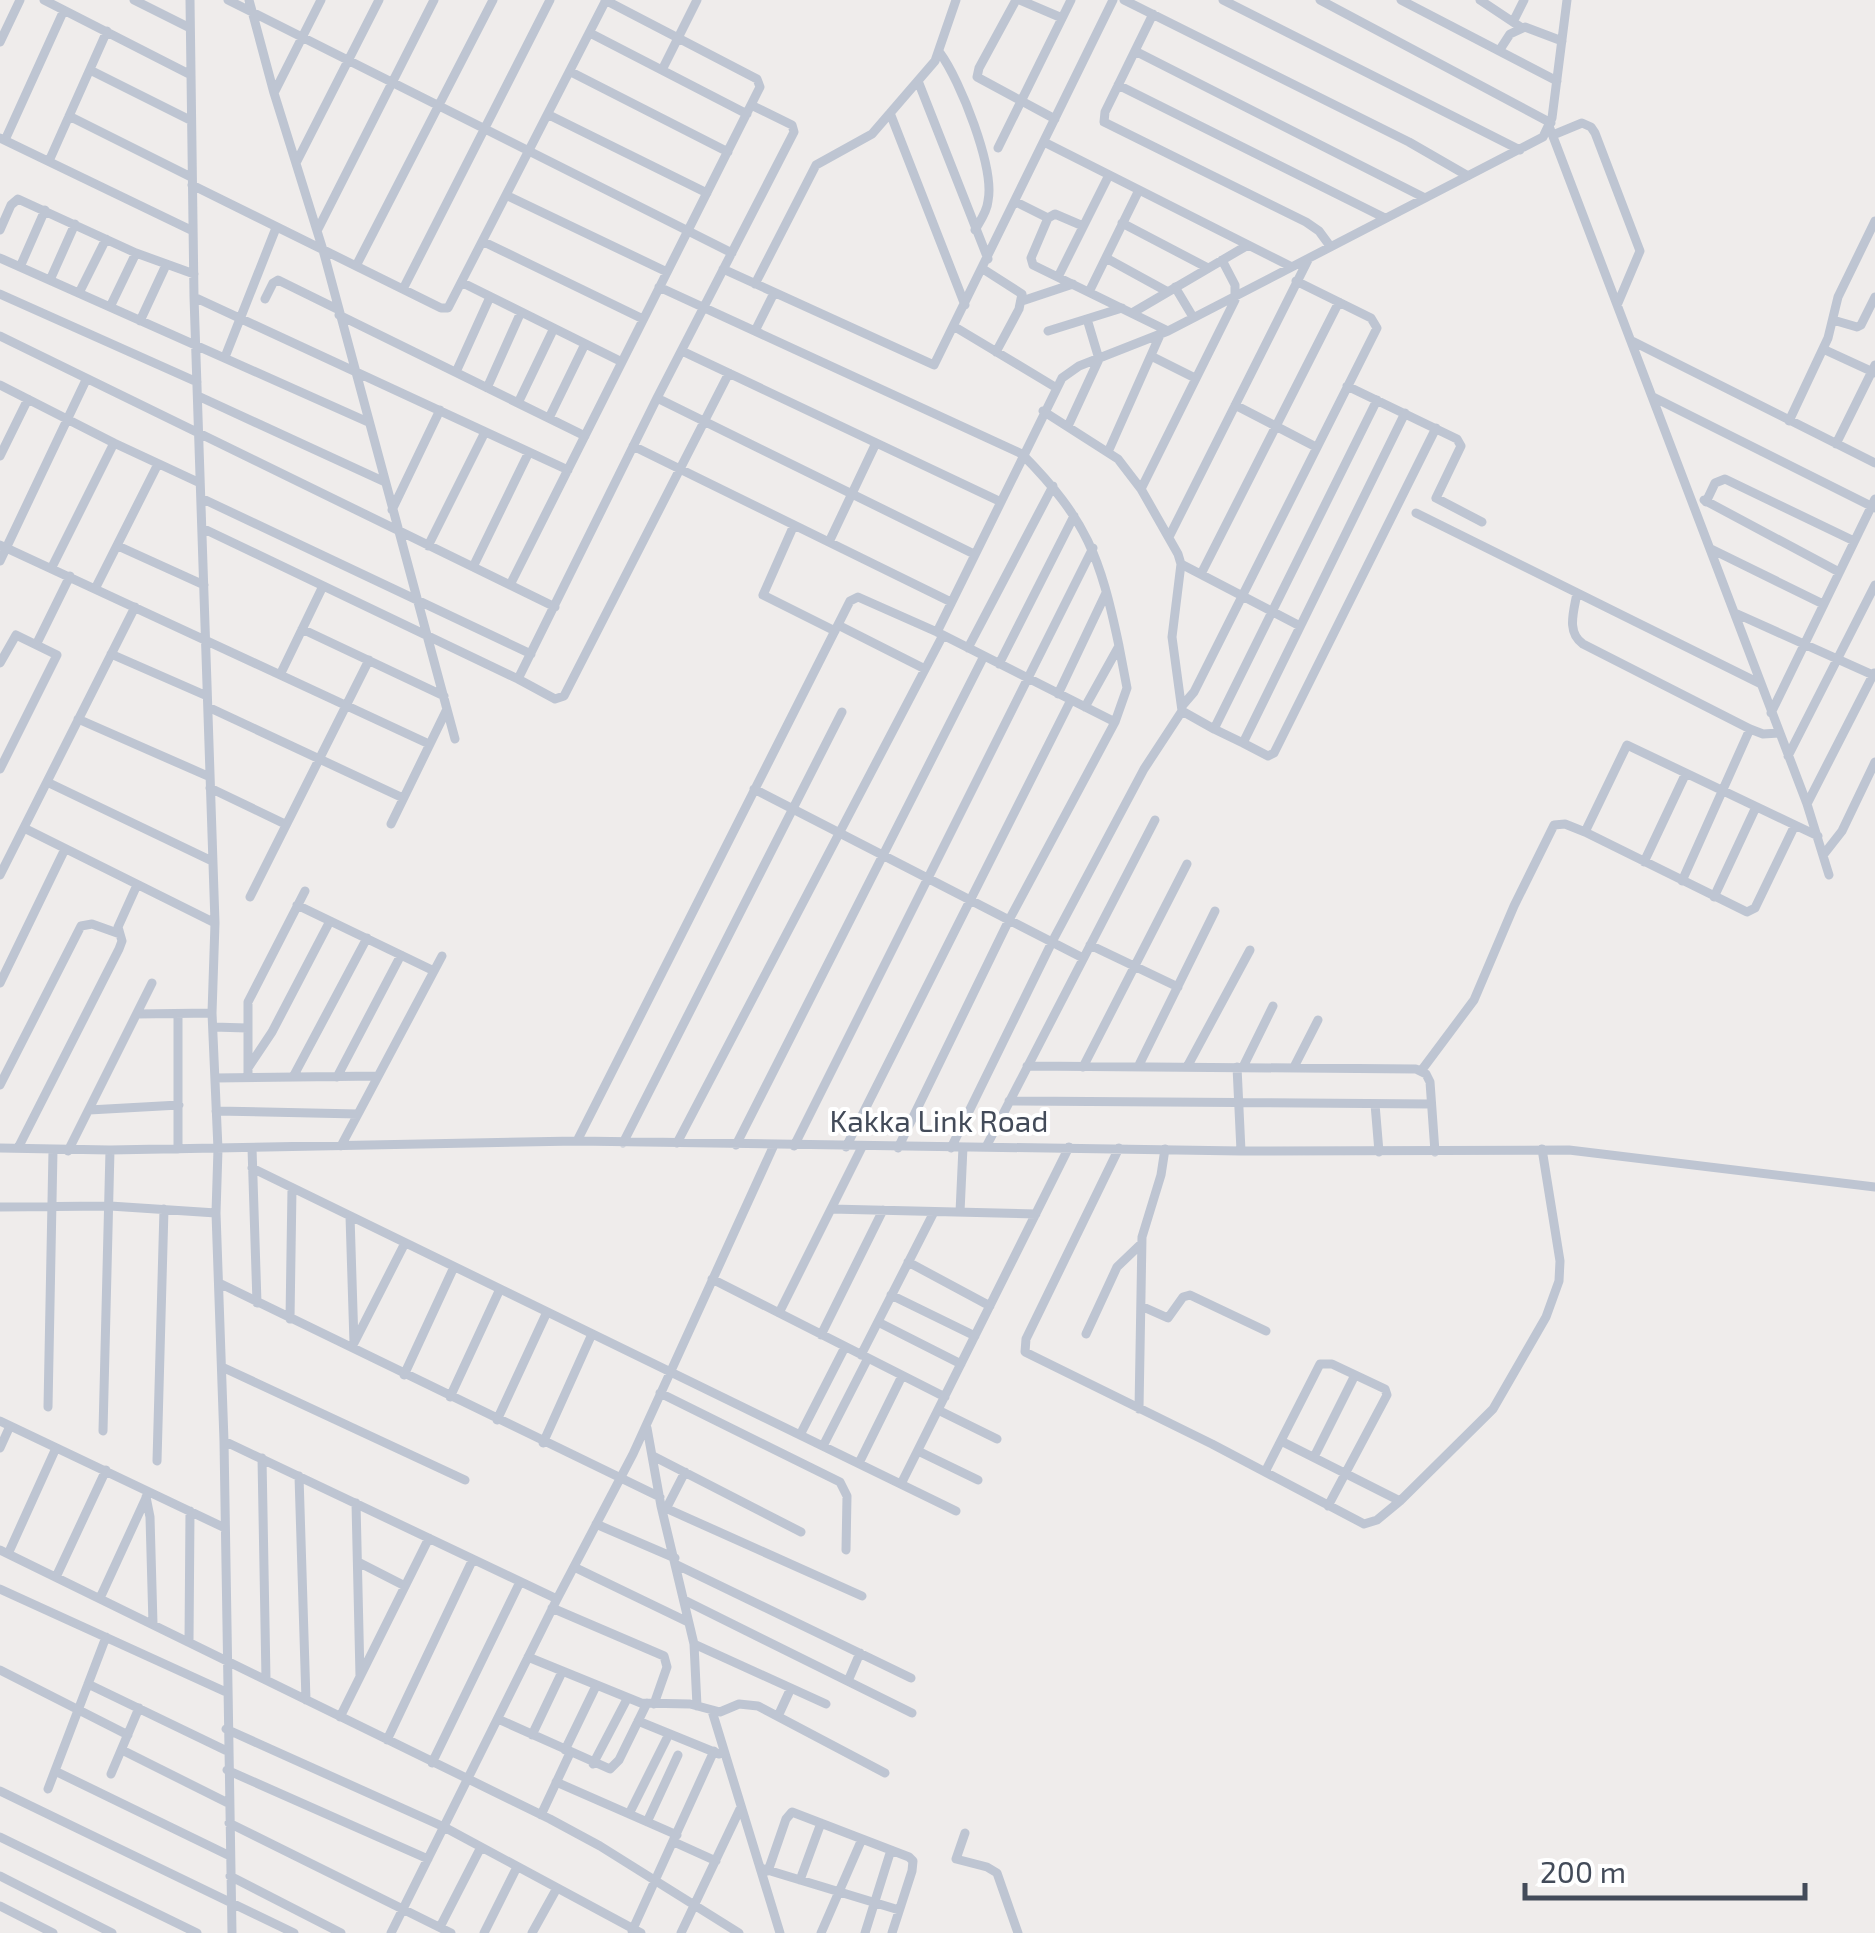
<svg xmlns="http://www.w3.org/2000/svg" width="1875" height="1933" font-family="'Exo 2',sans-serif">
	<rect width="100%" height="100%" fill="#efeceb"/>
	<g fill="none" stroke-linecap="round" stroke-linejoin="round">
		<path stroke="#bec5d2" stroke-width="9" d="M44 0 191 75
			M134 0 190 28
			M190 0 194 297 215 923 212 1013 218 1149 216 1213 224 1441 232 1933
			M228 0 732 253
			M249 0 274 93 323 250 455 739
			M1016 0 979 68 977 77 1055 119
			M1020 0 1062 18
			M1124 0 1409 142 1468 176
			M1223 0 1520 150
			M1320 0 1551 123
			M1401 0 1557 81
			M1480 0 1522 28
			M1153 14 1105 112 1104 122 1306 222 1319 231 1330 246
			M1514 20 1524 0
			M590 33 747 114
			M0 42 20 0
			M1135 51 1425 198
			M1499 51 1510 34 1525 27 1562 41
			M940 53C960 80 995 168 988 201 987 212 980 221 975 230
			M90 70 190 120
			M662 70 697 0
			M571 72 728 152
			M918 81 988 259
			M1118 85 1385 218
			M274 93 321 0
			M890 113 965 305
			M549 115 707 193
			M69 116 191 177
			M1549 126 1807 804 1829 875
			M1553 135 1582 123 1591 127 1595 133 1640 251 1618 303
			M0 138 193 231
			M5 140 64 10
			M1044 142 1290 266
			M998 148 1071 0
			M49 161 107 31
			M296 163 379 0
			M192 185 441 308H448L606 0
			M508 196 667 272
			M1016 202 1048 218 1031 258 1033 265 1168 331
			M1048 218 1055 214 1083 226
			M1122 223 1208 268
			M318 229 434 0
			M0 230 11 205 18 199 136 253 194 274
			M484 242 643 319
			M0 258 368 422
			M1106 258 1168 292
			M356 266 493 0
			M20 267 45 210
			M723 269 934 365 1113 0
			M983 269 1022 294 1019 309 996 352
			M1058 277 1109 175
			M50 280 75 224
			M463 283 622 362
			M755 284 816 165 872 134 935 61 956 0
			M659 287 1022 454C1087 520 1100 556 1119 646
			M1175 287 1193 317
			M403 289 550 0
			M1089 292 1139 190
			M79 293 106 239
			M0 294 197 382
			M194 297 568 470
			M265 299 273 283 278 280 337 309
			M1022 301 1073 284
			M110 307 136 253
			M1132 313 1248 245
			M339 315 585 436
			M1833 320 1857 327 1861 325 1875 297
			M140 321 166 265
			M955 327 1055 387
			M755 331 774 293
			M1048 331 1122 308
			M0 336 555 607
			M1632 341 1875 463
			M1823 349 1875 373
			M682 351 999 501
			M1151 356 1195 378
			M225 357 276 228
			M456 372 490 297
			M0 385 114 443
			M1347 386 1457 439 1461 446 1436 498 1482 522
			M487 388 521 312
			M198 396 385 482
			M1653 397 1875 508
			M657 398 974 554
			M518 403 554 328
			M1235 405 1316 447
			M549 418 585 344
			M1789 421 1828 338 1838 297 1875 221
			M1068 426 1099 359 1087 319
			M1836 444 1875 365
			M633 446 951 602
			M1108 452 1160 335
			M0 456 28 399
			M1141 489 1235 300V285L1222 260
			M201 498 531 654
			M1704 500 1839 572
			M1706 502 1715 483 1725 479 1854 541
			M392 510 440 410
			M1416 513 1761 684
			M794 525 763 595 835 631
			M202 528 518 679 657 398 794 132 792 125 751 105
			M1169 537 1309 258
			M829 542 876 443
			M0 545 429 744
			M118 546 204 585
			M428 546 485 432
			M1711 549 1823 604
			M0 561 86 380
			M1181 564 1300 626
			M52 567 114 443 200 483
			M473 567 529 452
			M1201 574 1339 302
			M510 585 760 87 757 79 605 0
			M96 587 158 464
			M1577 593C1574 611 1566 632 1583 644L1750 729 1763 734 1779 733
			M1735 613 1875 676
			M838 625 925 669
			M302 629 444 696
			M937 632 1062 378 1079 366 1168 331 1543 137 1552 118 1567 0
			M37 643 70 576
			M968 648 1053 486
			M111 654 207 696
			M0 663 16 635 57 655 0 769
			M999 664 1074 516
			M280 675 323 586
			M518 679 555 699 564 696 729 373
			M1058 694 1106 593
			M1182 706 1194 692 1377 328 1371 318 1296 281
			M208 707 403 798
			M1085 707 1119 646 1127 688 1115 722
			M1182 711 1214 729 1377 400
			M1771 713 1875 499
			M78 719 210 777
			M1214 729 1243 743 1405 413
			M1243 743 1268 756 1274 753 1436 428
			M1788 756 1875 585
			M47 782 212 861
			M210 788 285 824
			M754 789 1083 958
			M1807 804 1874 673
			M391 824 447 709
			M24 828 215 923
			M1585 832 1627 745 1818 836
			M1824 854 1842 831 1875 762
			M1644 862 1686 773
			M0 875 135 607
			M1682 881 1750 729
			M250 897 369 660
			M1714 897 1756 807
			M297 905 434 971
			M1090 945 1178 987
			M0 983 65 849
			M137 1014 212 1013
			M213 1027 247 1028
			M1027 1066 1416 1069 1426 1074 1430 1082 1435 1152
			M1083 1067 1187 864
			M1138 1067 1215 911
			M1187 1067 1250 950
			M1237 1067 1241 1151
			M1243 1067 1273 1006
			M1294 1067 1318 1020
			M248 1068 272 1032 330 921
			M1421 1071 1474 1000 1514 906 1554 825 1565 824 1585 832 1747 912 1755 908 1795 825
			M248 1077V1002L305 891
			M293 1077 367 938
			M337 1077 401 955
			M215 1078 378 1076
			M0 1085 81 926 92 924 120 934
			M1009 1101 1431 1104
			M1375 1104 1379 1152
			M89 1110 179 1105
			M216 1111 358 1114
			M577 1141 850 601 858 597 937 632 1115 722 1009 920 898 1148
			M623 1143 842 712
			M677 1143 943 635
			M736 1145 984 656
			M341 1146 442 956
			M794 1146 1093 548
			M846 1147 1071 700
			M986 1147 1155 820
			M0 1148 110 1150 577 1141 1241 1151 1569 1150 1875 1187
			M18 1148 119 949 122 941 118 927 137 885
			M252 1148 257 1303
			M951 1148 1052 942 1144 769 1182 711 1172 637 1181 564 1178 554 1141 489 1118 459 1043 411
			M1119 1148 1026 1339 1025 1352 1212 1444 1364 1524 1377 1520 1400 1501 1493 1409 1546 1317 1559 1281 1560 1261 1542 1149
			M178 1149V1014
			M68 1151 152 983
			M252 1168 956 1511
			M0 1207 110 1206 216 1213
			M831 1209 1036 1214
			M960 1212 963 1147
			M350 1216 354 1343
			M908 1262 990 1306
			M712 1279 945 1397
			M219 1283 660 1497
			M891 1295 975 1336
			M1141 1306 1168 1318 1183 1297 1190 1295 1266 1331
			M779 1313 862 1147
			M290 1319 292 1188
			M878 1322 961 1364
			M1086 1334 1117 1267 1141 1244
			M821 1335 883 1210
			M354 1343 405 1243
			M861 1355 934 1212
			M222 1367 465 1480
			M404 1375 454 1267
			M660 1393 840 1482 847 1496 846 1550
			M450 1397 500 1289
			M48 1407 53 1150
			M1139 1409 1142 1237 1161 1175 1165 1149
			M938 1410 997 1439
			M497 1420 547 1312
			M0 1421 225 1528
			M647 1428 661 1506 694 1644 697 1706
			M103 1431 110 1150
			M800 1435 845 1347
			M224 1441 557 1599
			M1281 1441 1400 1501
			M543 1443 592 1334
			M823 1446 868 1358
			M0 1448 10 1426
			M918 1451 978 1480
			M653 1456 801 1532
			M1314 1457 1355 1375
			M262 1458 266 1679
			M157 1461 164 1209
			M859 1463 902 1376
			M1265 1472 1320 1364H1332L1385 1389 1387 1395 1328 1506
			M299 1476 306 1700
			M901 1484 1069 1147
			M146 1497 150 1517 153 1624
			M356 1503 360 1676
			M661 1506 862 1596
			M666 1509 685 1472
			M596 1524 675 1558
			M0 1550 550 1819 600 1846 739 1933
			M8 1554 56 1448
			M358 1562 405 1586
			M677 1565 911 1678
			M574 1567 688 1622
			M56 1577 106 1470
			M0 1589 226 1692
			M100 1598 146 1498
			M684 1600 912 1713
			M552 1608 664 1656 667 1667 654 1704
			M189 1642 190 1511
			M694 1644 826 1704
			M528 1657 641 1703 690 1704 720 1712 739 1704 758 1706 885 1773
			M0 1670 128 1735
			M848 1681 860 1653
			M88 1684 227 1751
			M712 1711 780 1933
			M779 1714 791 1688
			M340 1717 429 1538
			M498 1719 610 1769 619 1760 647 1703
			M638 1721 719 1754
			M226 1729 444 1827 641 1933
			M532 1735 562 1672
			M387 1740 473 1559
			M122 1750 228 1803
			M565 1750 596 1686
			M432 1763 520 1582
			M593 1764 627 1699
			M227 1770 428 1859
			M55 1771 230 1856
			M111 1774 139 1708
			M556 1782 677 1835
			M48 1789 106 1637
			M0 1791 294 1933
			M629 1814 669 1734
			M541 1815 570 1753
			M647 1822 678 1755
			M229 1823 451 1933
			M965 1833 956 1859 987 1867 997 1873 1018 1933
			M0 1837 197 1933
			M674 1842 716 1861
			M764 1869 899 1910
			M768 1871 786 1819 792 1812 909 1857 913 1861 912 1871 892 1933
			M0 1876 112 1933
			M230 1876 341 1933
			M800 1880 821 1823
			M0 1906 53 1933
			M440 1927 481 1847
			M632 1931 714 1751
			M391 1933 557 1599 633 1454 774 1145
			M484 1933 517 1867
			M532 1933 557 1888
			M681 1933 740 1809
			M821 1933 862 1839
			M865 1933 891 1850"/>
	</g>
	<g text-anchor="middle" stroke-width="8" stroke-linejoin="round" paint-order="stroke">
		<g font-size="30" fill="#434b59" stroke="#fff">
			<text x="939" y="1132">Kakka Link Road</text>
		</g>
	</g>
	<path d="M1525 1883v15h280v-15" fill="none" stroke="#434b59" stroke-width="5"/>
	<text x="1540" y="1883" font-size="30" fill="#434b59" stroke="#ffffff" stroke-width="8" paint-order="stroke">200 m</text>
</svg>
